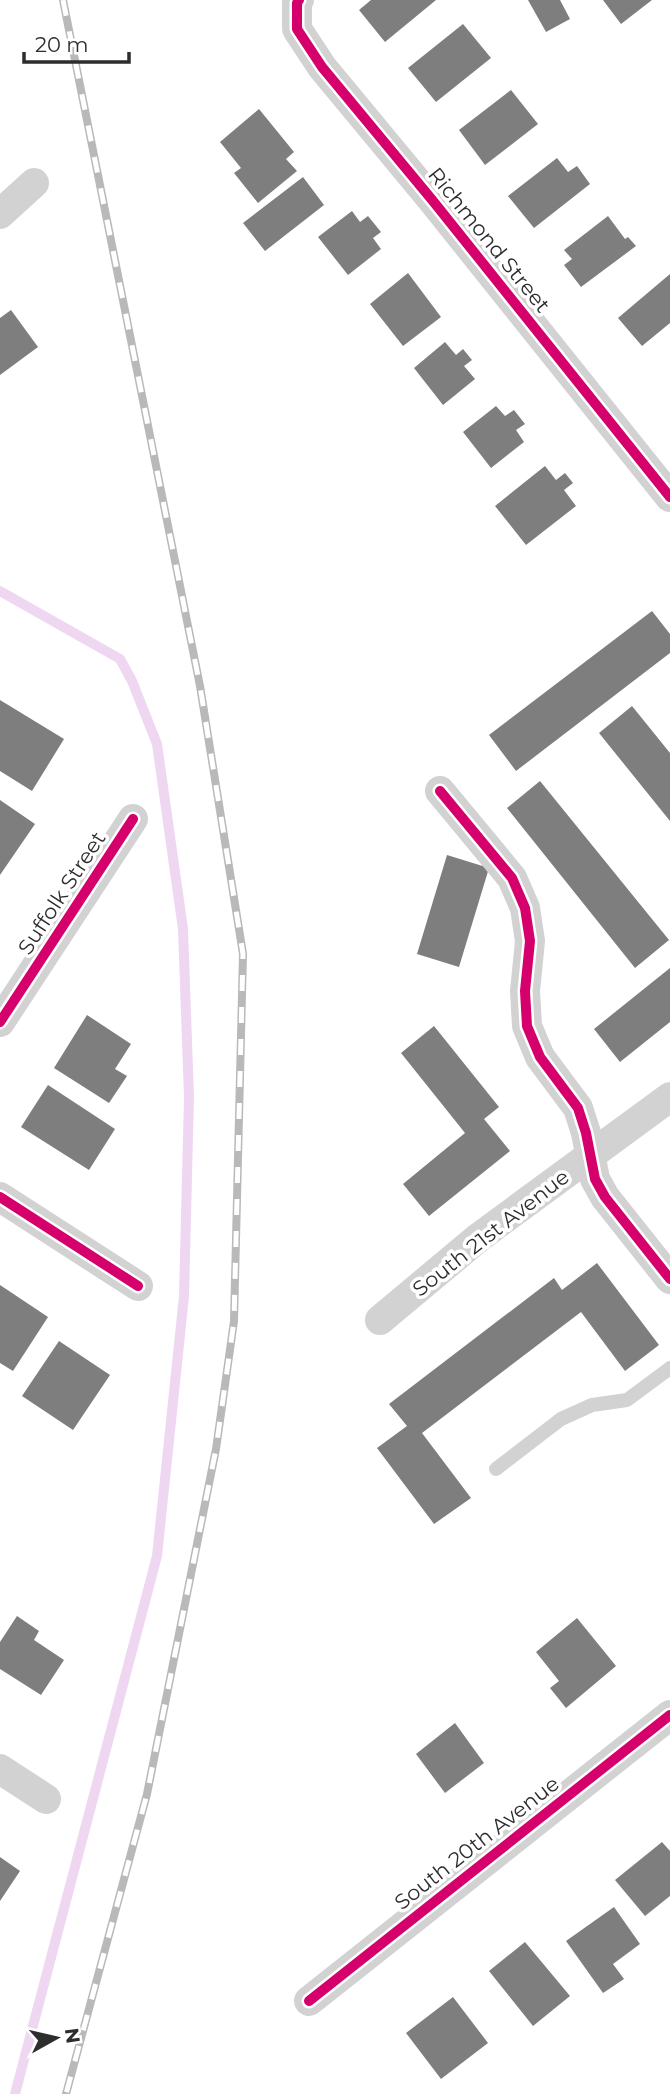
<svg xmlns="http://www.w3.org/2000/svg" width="670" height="2094" font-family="Montserrat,sans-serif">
	<rect width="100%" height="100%" fill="#fff"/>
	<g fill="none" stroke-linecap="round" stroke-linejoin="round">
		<path stroke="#efd7f1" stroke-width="10" d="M0 591 120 659 132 681 157 744 183 929 189 1097 184 1296 157 1556 15 2094"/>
	</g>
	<path fill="#7e7e7e" d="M371 0H436L385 42 359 10Z
		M528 0H560L570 19 546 32Z
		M603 0H652L621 24Z
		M463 24 491 58 436 102 408 68Z
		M511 90 538 124 485 165 459 130Z
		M259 109 294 152 286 159 297 171 258 203 234 173 241 168 220 142Z
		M557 158 568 172 577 166 590 184 534 228 508 196Z
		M303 177 324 205 265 251 243 223Z
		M352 211 360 222 368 216 381 232 373 238 381 249 348 275 318 237Z
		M608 216 625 239 628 237 636 246 581 287 564 265 572 259 564 250Z
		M408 273 441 317 403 346 370 304Z
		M670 274V323L642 346 618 318Z
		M11 310 38 347 0 375V318Z
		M445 342 456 355 463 349 472 360 464 366 475 379 443 405 414 368Z
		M496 406 505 416 514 410 525 424 516 430 524 442 491 468 463 432Z
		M545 466 556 480 565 473 573 483 564 490 576 506 526 545 495 506Z
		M652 611 670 634V653L516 771 489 735Z
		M0 700 64 739 32 791 0 771Z
		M632 706 670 753V821L599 733Z
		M540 781 669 940 635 968 507 808Z
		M0 800 35 824 0 875Z
		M447 855 489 868 459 967 417 954Z
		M670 968V1022L620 1062 594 1029Z
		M87 1015 131 1044 115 1069 127 1076 109 1103 54 1068Z
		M434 1026 499 1107 484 1119 510 1151 429 1216 403 1184 465 1133 401 1053Z
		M48 1085 115 1129 89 1170 21 1127Z
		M597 1263 659 1345 625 1371 581 1312 422 1433 471 1498 434 1524 377 1448 407 1426 389 1404 554 1278 562 1290Z
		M0 1285 48 1317 13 1371 0 1363Z
		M59 1341 110 1375 73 1430 22 1396Z
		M17 1616 39 1631 34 1640 64 1660 41 1695 0 1669V1642Z
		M577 1618 616 1666 566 1708 550 1688 559 1681 536 1652Z
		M455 1723 484 1763 445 1793 416 1754Z
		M662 1842 670 1851V1896L645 1916 615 1880Z
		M0 1857 20 1871 0 1901Z
		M614 1907 640 1944 613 1964 624 1979 603 1993 566 1941Z
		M525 1942 570 1996 533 2026 489 1971Z
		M453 1997 488 2043 441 2079 406 2033Z"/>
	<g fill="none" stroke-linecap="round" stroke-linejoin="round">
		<path stroke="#d2d2d2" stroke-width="14" d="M496 1469 561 1419 592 1405 627 1400 670 1368"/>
		<path stroke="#d2d2d2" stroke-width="30" d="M299 0 297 3V29L322 67 433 201 670 497
			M0 214 34 183
			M440 791 512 878 525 908 530 941 525 991 527 1026 540 1057 578 1108 586 1133 595 1179 605 1197 670 1279
			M0 1022 133 819
			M0 1197 138 1286
			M380 1320 478 1238 670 1097
			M0 1769 46 1799
			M309 2001 670 1715"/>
		<defs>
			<path id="rail" d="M63 0 200 686 243 954 234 1321 216 1449 147 1794 66 2094"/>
		</defs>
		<use href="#rail" stroke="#b9b9b9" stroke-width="8"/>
		<use href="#rail" stroke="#fff" stroke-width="5" stroke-dasharray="16" stroke-linecap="butt"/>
		<defs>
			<path id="cycleway" d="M299 0 297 3V29L322 67 433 201 670 497
				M440 791 512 878 525 908 530 941 525 991 527 1026 540 1057 578 1108 586 1133 595 1179 605 1197 670 1279
				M0 1022 133 819
				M0 1197 138 1286
				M309 2001 670 1715"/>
		</defs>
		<use href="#cycleway" stroke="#fff" stroke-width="15"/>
		<use href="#cycleway" stroke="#d6006c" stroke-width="10"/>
	</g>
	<g text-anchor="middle" stroke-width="7" stroke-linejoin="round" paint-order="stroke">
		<g font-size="21" fill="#2d2d2d" stroke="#fff">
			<text transform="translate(489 240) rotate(51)" y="7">Richmond Street</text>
			<text transform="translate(62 893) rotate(-57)" y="7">Suffolk Street</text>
			<text transform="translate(491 1233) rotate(-38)" y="7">South 21st Avenue</text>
			<text transform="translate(477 1843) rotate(-38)" y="7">South 20th Avenue</text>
		</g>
	</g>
	<g transform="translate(56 2038) rotate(82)" stroke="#ffffff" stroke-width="5" paint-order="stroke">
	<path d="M0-5L12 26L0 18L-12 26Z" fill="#2d2d2d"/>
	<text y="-10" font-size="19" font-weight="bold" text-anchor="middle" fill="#2d2d2d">N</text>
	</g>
	<path d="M24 52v10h105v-10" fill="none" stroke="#2d2d2d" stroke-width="3.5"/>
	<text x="35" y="52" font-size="21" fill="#2d2d2d" stroke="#ffffff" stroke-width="5" paint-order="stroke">20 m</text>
</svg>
